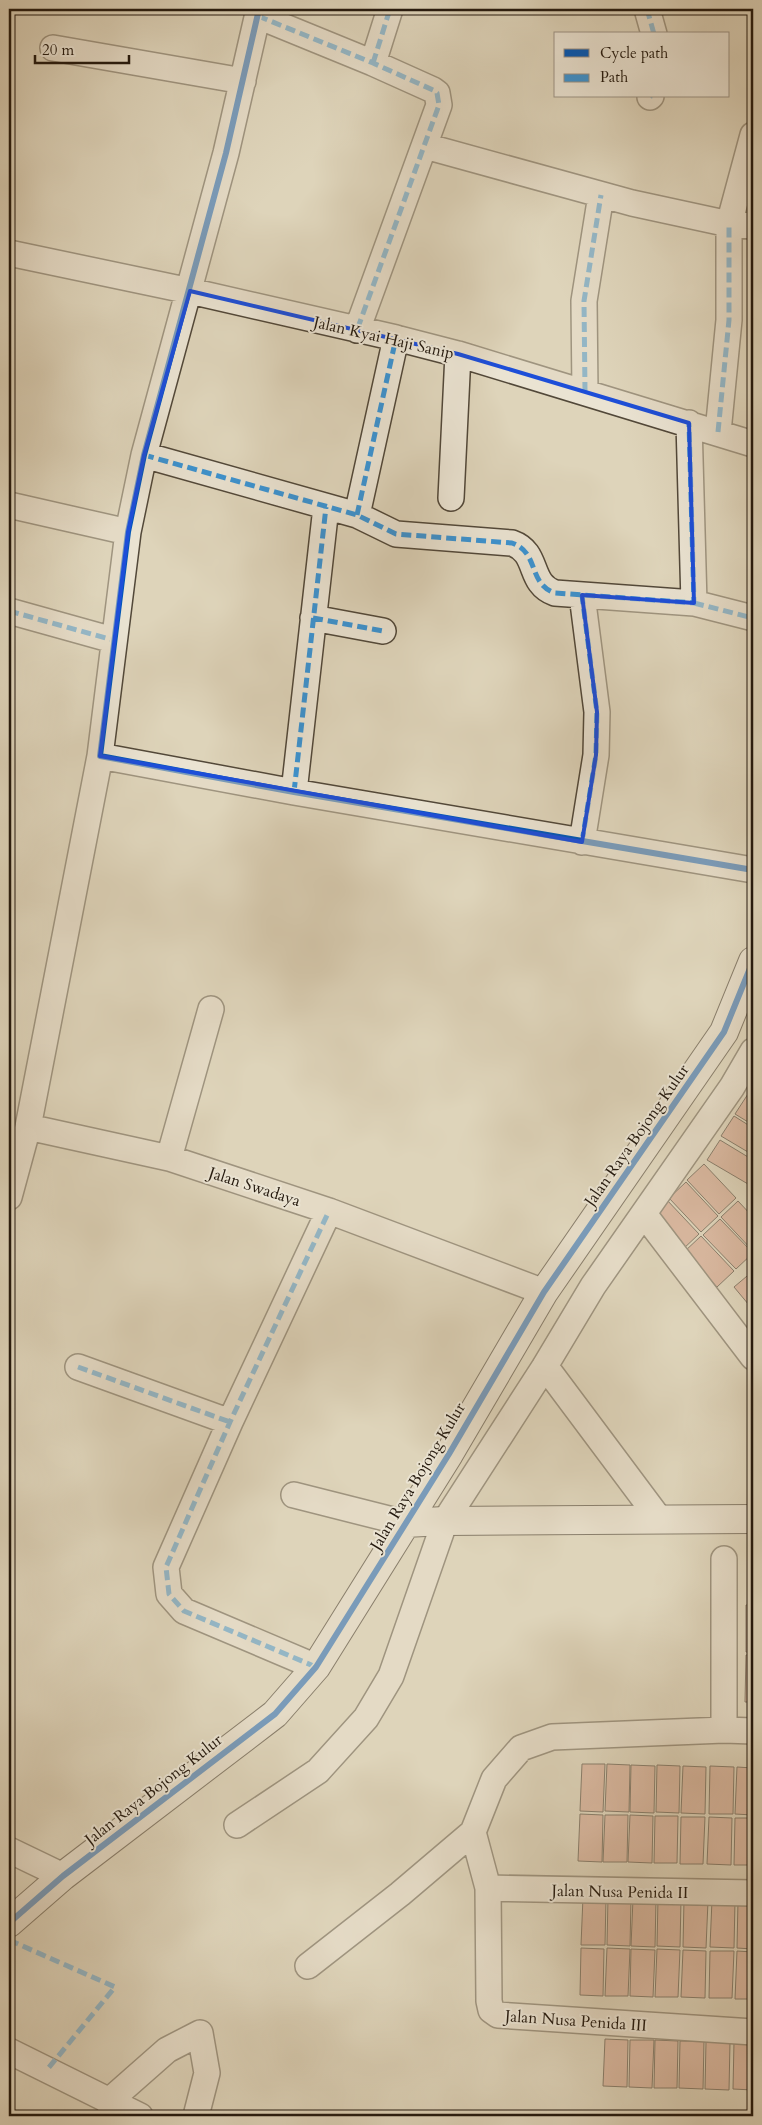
<svg xmlns="http://www.w3.org/2000/svg" width="762" height="2125" font-family="Cardo,serif">
	<rect width="100%" height="100%" fill="#ded4ba"/>
	<filter id="stains"><feTurbulence type="fractalNoise" baseFrequency=".004" numOctaves="4"/><feColorMatrix values="0 0 0 0 .2 0 0 0 0 .09 0 0 0 0 .02 0 0 0 .5 -.17"/></filter>
	<radialGradient id="worn" r=".72"><stop offset=".6" stop-color="#630" stop-opacity="0"/><stop offset="1" stop-color="#630" stop-opacity=".3"/></radialGradient>
	<path fill="#d69a83" stroke="#24190e" d="M748 1094 753 1098V1125L735 1114Z
		M734 1116 753 1128V1155L721 1136Z
		M720 1140 753 1160V1175L748 1184 707 1160Z
		M704 1164 736 1198 719 1214 687 1180Z
		M686 1182 718 1216 701 1232 669 1198Z
		M666 1199 699 1234 682 1250 649 1215Z
		M738 1201 753 1217V1251L721 1217Z
		M720 1219 753 1253 736 1269 703 1235Z
		M701 1236 734 1271 717 1287 684 1252Z
		M753 1271V1302L749 1305 734 1287Z
		M746 1605H753V1652H746Z
		M746 1655H753V1702H745Z
		M582 1764H605L603 1812 580 1811Z
		M607 1764 630 1765 629 1812 605 1811Z
		M631 1765 655 1766 654 1813 630 1812Z
		M657 1765 680 1766 679 1813 656 1812Z
		M683 1766 706 1767 705 1814 681 1813Z
		M710 1766 734 1767 733 1814H709Z
		M737 1767 753 1768V1815L735 1814Z
		M580 1814 603 1815 602 1862 578 1861Z
		M605 1815H628L627 1862H603Z
		M630 1815 653 1816 652 1863 628 1862Z
		M655 1816H678L677 1863H654Z
		M681 1817H705L703 1864H680Z
		M709 1817 732 1818 731 1865 707 1864Z
		M735 1818H753V1865H734Z
		M583 1897 606 1898 605 1945H581Z
		M608 1898 631 1899 630 1946 607 1945Z
		M633 1899H656L655 1947 631 1946Z
		M658 1899 681 1900 680 1947 657 1946Z
		M684 1900 708 1901 706 1948 683 1947Z
		M712 1900 735 1901 734 1948 710 1947Z
		M738 1901H753V1949L737 1948Z
		M581 1948 604 1949 603 1996 580 1995Z
		M607 1948 630 1949 628 1996H605Z
		M631 1949 655 1950 653 1997 630 1996Z
		M657 1949 680 1950 678 1997H655Z
		M683 1950 706 1951 705 1998 681 1997Z
		M710 1951H734L732 1998H709Z
		M737 1951 753 1952V1999H735Z
		M605 2039 628 2040 627 2087 603 2086Z
		M630 2040H654L652 2088 629 2087Z
		M655 2040 678 2041 677 2088H654Z
		M680 2041H704L703 2089 679 2088Z
		M706 2042H730L729 2090 705 2089Z
		M734 2042 753 2043V2090L733 2089Z"/>
	<g fill="none" stroke-linecap="round" stroke-linejoin="round">
		<defs>
			<path id="street" d="M259 9 226 153 144 455 128 532 100 756 294 792 753 870
				M647 9 654 34
				M258 16 373 63 433 90 437 93 439 105 357 330
				M53 48 243 81
				M373 63 390 9
				M650 97 651 96
				M425 146 632 203 729 224 753 226
				M9 253 190 291 396 338 458 354 753 444
				M585 392 584 301 601 195
				M718 432 729 320V224L753 135
				M144 455 357 515 396 534 512 543C540 553 527 583 555 593L694 603 689 423
				M451 498 458 354
				M9 505 128 532
				M357 515 396 338
				M694 603 753 618
				M9 611 113 640
				M313 618 383 631
				M294 792 326 507
				M582 842 596 755 597 712 582 595
				M28 1127 100 756
				M169 1158 211 1009
				M9 1197 28 1127 169 1158 329 1211 544 1292
				M644 1214 753 1357
				M545 1366 660 1520
				M78 1367 230 1422
				M294 1495 405 1523
				M316 1667 184 1611 169 1594 166 1567 230 1422 329 1211
				M724 1730V1559
				M237 1825 318 1771 366 1718 391 1676 445 1521 545 1366 593 1286 732 1087 753 1051
				M473 1832 488 1888 489 2001 491 2010 498 2015 753 2032
				M9 1850 63 1876
				M488 1888 753 1893
				M308 1966 400 1894 473 1832 494 1779 521 1748 552 1737 724 1730 753 1731
				M9 2051 140 2116
				M108 2102 167 2050 200 2033 207 2073 196 2116"/>
			<path id="secondary" d="M405 1523 445 1521 753 1519
				M9 1923 63 1876 275 1714 316 1667 449 1454 544 1292 724 1032 753 961"/>
		</defs>
		<use href="#street" stroke="#524839" stroke-width="28"/>
		<use href="#secondary" stroke="#24190e" stroke-width="30"/>
		<use href="#street" stroke="#eae3d2" stroke-width="25"/>
		<use href="#secondary" stroke="#eae3d2" stroke-width="28"/>
		<path stroke="#3b93d2" stroke-width="5" stroke-dasharray="10 5" stroke-linecap="butt" d="M647 9 654 34
			M258 16 373 63 433 90 437 93 439 105 357 330
			M373 63 390 9
			M650 97 651 96
			M585 392 584 301 601 195
			M718 432 729 320V224
			M144 455 357 515 396 534 512 543C540 553 527 583 555 593L694 603 689 423
			M357 515 396 338
			M694 603 753 618
			M9 611 113 640
			M313 618 383 631
			M294 792 326 507
			M582 842 596 755 597 712 582 595
			M78 1367 230 1422
			M316 1667 184 1611 169 1594 166 1567 230 1422 329 1211
			M9 1940 115 1987 46 2071"/>
		<defs>
			<path id="cycleway" d="M259 9 226 153 144 455 128 532 100 756 294 792 753 870
				M9 1923 63 1876 275 1714 316 1667 449 1454 544 1292 724 1032 753 961"/>
		</defs>
		<use href="#cycleway" stroke="#eae3d2" stroke-width="9"/>
		<use href="#cycleway" stroke="#0057b8" stroke-width="6"/>
	</g>
	<path d="M0 0H762V2125H0ZM190 291 458 354 689 423 694 603 582 595 597 712 596 755 582 842 100 756 128 532 144 455Z" fill="#ded4ba" fill-opacity=".55" fill-rule="evenodd"/>
	<path fill="none" stroke="#1d4ed8" stroke-width="4" stroke-linejoin="round" d="M190 291 458 354 689 423 694 603 582 595 597 712 596 755 582 842 100 756 128 532 144 455Z"/>
	<g text-anchor="middle" stroke-width="4" stroke-linejoin="round" paint-order="stroke">
		<g font-size="16" fill="#24190e" stroke="#eae3d2">
			<text transform="translate(384 337) rotate(13)" y="6">Jalan Kyai Haji Sanip</text>
			<text transform="translate(636 1135) rotate(-55)" y="6">Jalan Raya Bojong Kulur</text>
			<text transform="translate(255 1186) rotate(18)" y="6">Jalan Swadaya</text>
			<text transform="translate(417 1476) rotate(-59)" y="6">Jalan Raya Bojong Kulur</text>
			<text transform="translate(153 1789) rotate(-38)" y="6">Jalan Raya Bojong Kulur</text>
			<text transform="translate(620 1891) rotate(1)" y="6">Jalan Nusa Penida II</text>
			<text transform="translate(576 2020) rotate(4)" y="6">Jalan Nusa Penida III</text>
		</g>
	</g>
	<rect width="762" height="2125" fill="none" stroke="#ded4ba" stroke-width="30"/>
	<rect x="10" y="10" width="742" height="2105" fill="none" stroke="#24190e" stroke-width="2.5"/>
	<rect x="15" y="15" width="732" height="2095" fill="none" stroke="#24190e"/>
	<rect x="554" y="32" width="175" height="65" fill="#eae3d2" stroke="#9b9284"/>
	<rect x="564" y="49" width="25" height="8" fill="#0057b8" stroke="#9b9284"/>
	<text x="600" y="58" font-size="15" fill="#24190e">Cycle path</text>
	<rect x="564" y="74" width="25" height="8" fill="#3b93d2" stroke="#9b9284"/>
	<text x="600" y="82" font-size="15" fill="#24190e">Path</text>
	<path d="M35 55v8h94v-8" fill="none" stroke="#24190e" stroke-width="2.5"/>
	<text x="42" y="55" font-size="15" fill="#24190e" stroke="#eae3d2" stroke-width="4" paint-order="stroke">20 m</text>
	<rect width="100%" height="100%" filter="url(#stains)"/>
	<rect width="100%" height="100%" fill="url(#worn)"/>
</svg>
